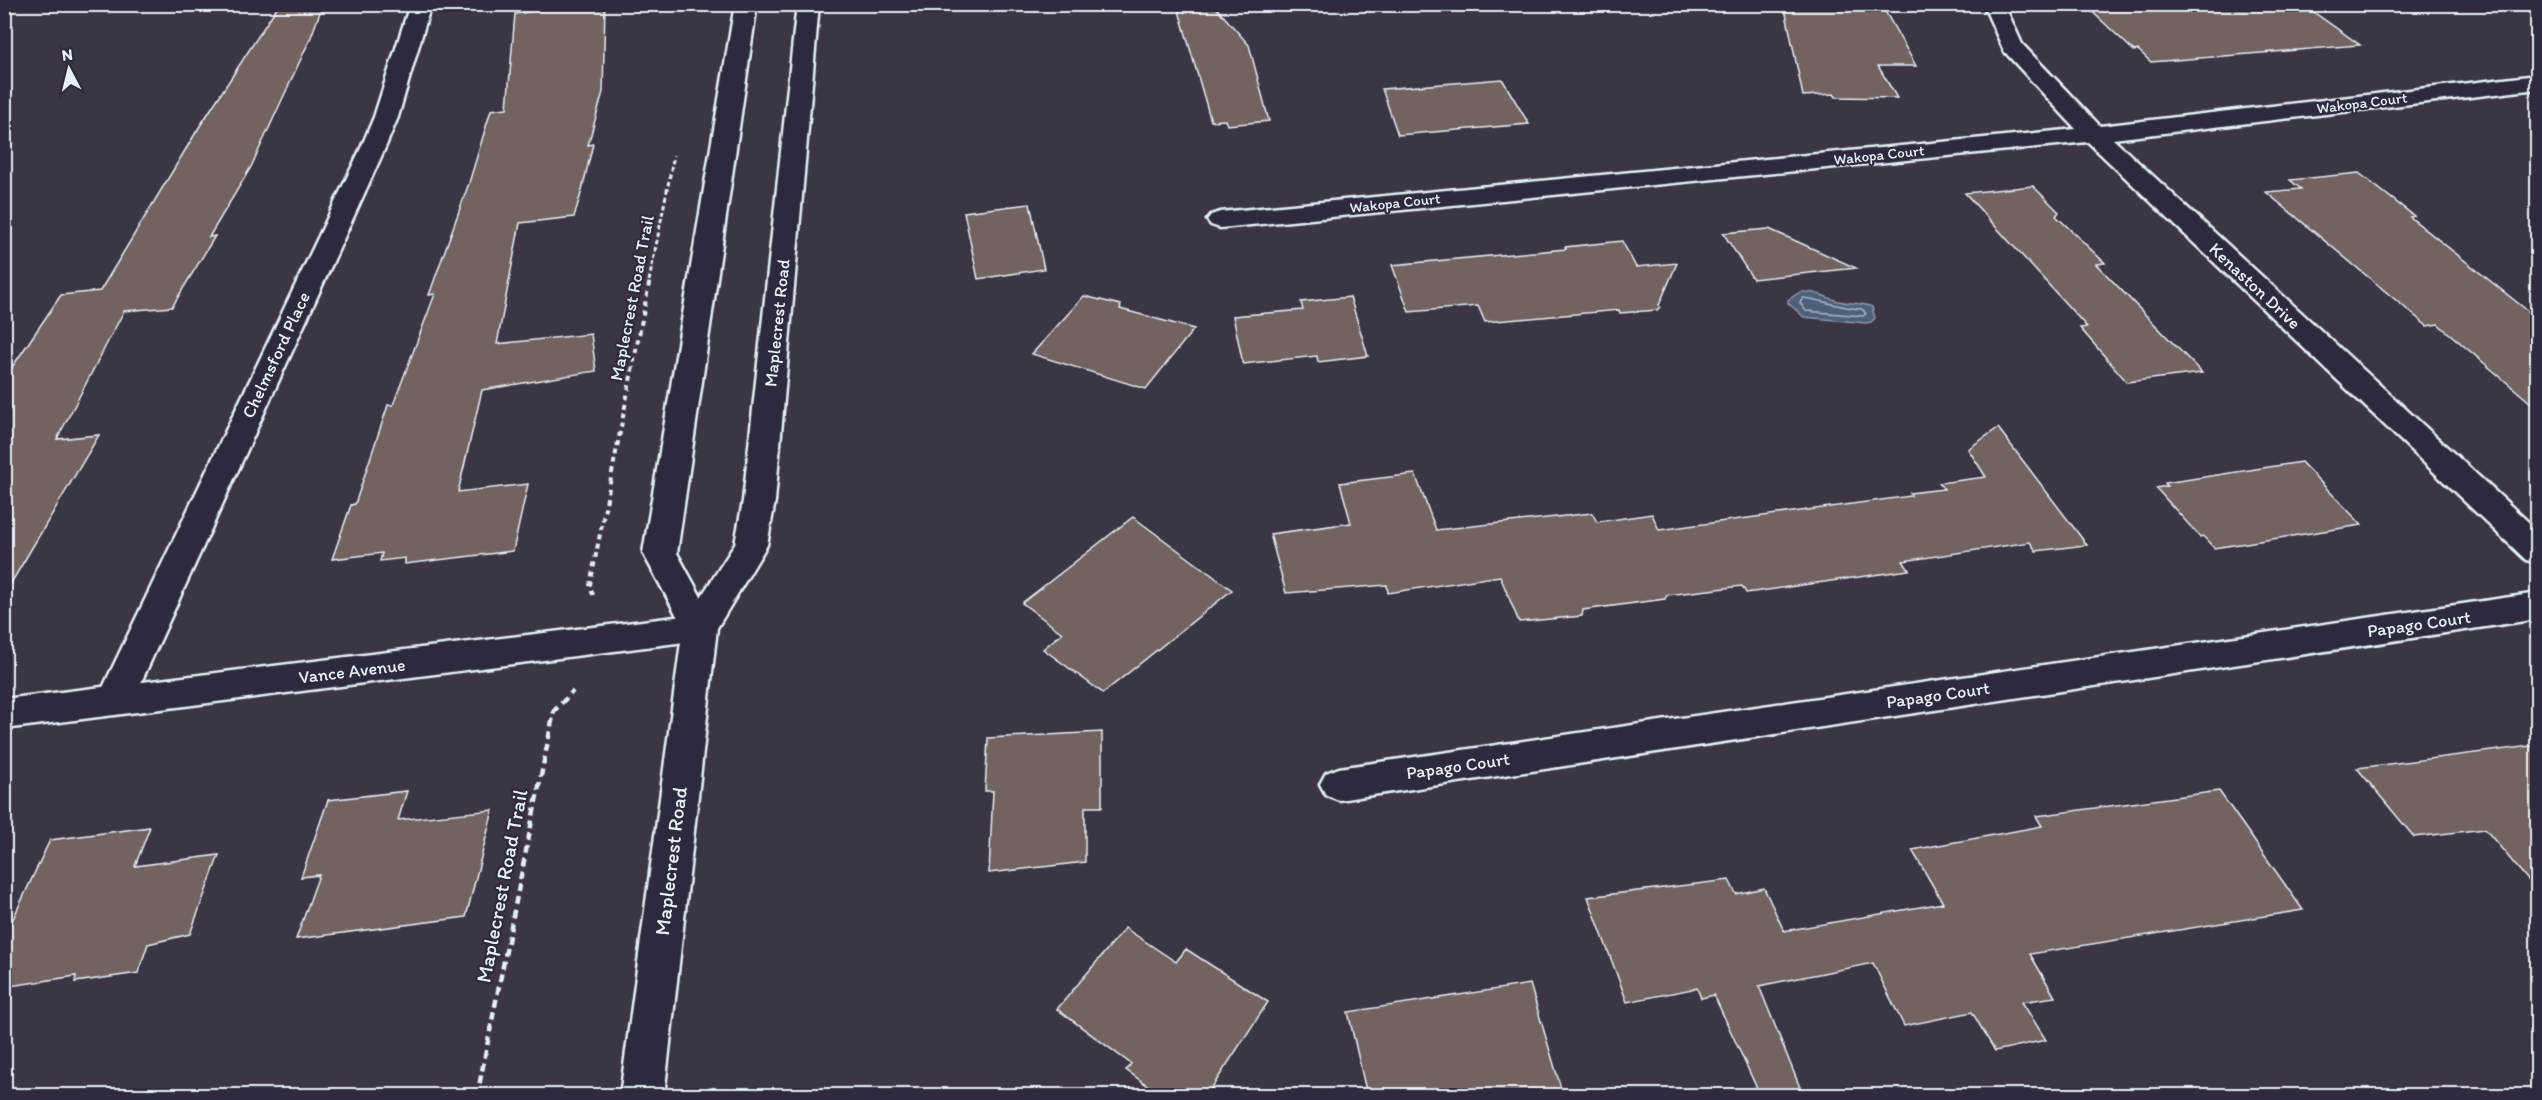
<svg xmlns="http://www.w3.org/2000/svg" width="2542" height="1100" font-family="Itim,sans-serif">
	<rect width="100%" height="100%" fill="#3c3544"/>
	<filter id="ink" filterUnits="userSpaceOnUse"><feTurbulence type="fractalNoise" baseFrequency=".0167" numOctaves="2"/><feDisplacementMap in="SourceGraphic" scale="12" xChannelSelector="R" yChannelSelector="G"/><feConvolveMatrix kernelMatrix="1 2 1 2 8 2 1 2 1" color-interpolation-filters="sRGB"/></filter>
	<g filter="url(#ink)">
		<path fill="#4f5f79" stroke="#8c99ac" stroke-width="1.5" d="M1800 292C1815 291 1825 297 1838 301 1850 304 1861 302 1872 307L1875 318 1871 322 1866 323 1804 317 1788 303V300Z"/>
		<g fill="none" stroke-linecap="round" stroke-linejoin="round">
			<path stroke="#abb7c5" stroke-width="1.5" d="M1803 298C1824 300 1839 308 1862 309L1866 314 1863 316 1806 311 1800 303Z"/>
		</g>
		<path fill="#726360" stroke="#e8f1f8" stroke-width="1.5" d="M279 4H323L311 37 251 167 209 237 215 236 172 307 124 311 57 439 99 435 4 595V379L61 295 100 291 198 129Z
			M581 4H605L603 92 588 145 593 144 582 190 574 217 520 223 497 344 591 334 596 371 482 390 458 492 528 484 513 551 405 564V558L380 561 382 553 332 559 351 505 355 504 388 405H393L435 294 429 295 469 183 491 110 507 108 515 14Z
			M1177 4H1213L1249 45 1269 121 1227 125 1225 120 1211 121Z
			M1784 4H1881L1916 66H1878L1897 98 1836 97 1834 94 1803 96Z
			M2084 4H2302L2360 45 2151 62 2138 50 2134 51Z
			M1502 79 1529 124 1398 135 1382 89Z
			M2359 173 2414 216 2410 217 2538 319V409L2438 324 2427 326 2266 192 2301 189 2290 180Z
			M2033 186 2059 212 2056 216 2105 263 2096 264 2202 373 2127 382 2080 328 2087 327 1965 193Z
			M1030 204 1044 269 978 279 964 212Z
			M1769 229 1856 268 1753 279 1723 233Z
			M1622 241 1636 267 1677 263 1659 305 1660 307 1657 310 1620 313 1619 310 1485 322 1478 306 1409 312 1392 265 1566 249 1565 247Z
			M1084 296 1121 305 1120 309 1194 329 1146 389 1032 354Z
			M1350 297 1368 356 1318 362 1317 356 1243 364 1233 316 1303 310 1301 302Z
			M1998 428 2087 545 2036 551 2030 542 1903 561 1909 570 1746 593 1742 586 1667 595 1665 599 1583 610 1582 616 1519 622 1500 576 1388 593 1387 585 1286 593 1270 534 1351 523 1340 483 1415 474 1436 530 1592 513 1597 522 1652 514 1659 530 1911 496 1910 493 1944 489 1939 483 1986 477 1968 449Z
			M2301 462 2362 525 2214 548 2203 536 2200 537 2156 488 2167 486 2165 483Z
			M1133 517 1232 590 1103 693 1043 649 1062 633 1022 603Z
			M1102 732V807H1085V862L989 873 993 791H985L988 738Z
			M2538 745V892L2485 829 2414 837 2357 768Z
			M407 791 398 820 493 810 466 917 296 939 319 875 301 877 328 800Z
			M2219 791 2303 910 2030 954 2055 997 2022 1002 2046 1040 1995 1051 1972 1012 1904 1026 1873 963 1759 986 1803 1095H1760L1714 995 1701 998 1697 988 1627 1002 1588 897 1729 880 1736 894 1764 888 1784 931 1943 903 1912 850 2042 826 2036 816Z
			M150 827 135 866 219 855 190 934 148 944 138 973 75 982 76 976 4 987V938L50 840Z
			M1125 928 1176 962 1186 949 1268 1002 1207 1095H1161L1126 1070 1131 1064 1057 1009Z
			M1530 984 1563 1095H1367L1348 1012Z"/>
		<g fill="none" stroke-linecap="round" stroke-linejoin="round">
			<defs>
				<path id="minor" d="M410 4H431L398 117 385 148 133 700 128 710 115 715 102 710 97 700 361 148 374 117Z
					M1983 4H2004L2022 44 2100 126 2538 75V89L2113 139 2538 531V563L2526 560 2088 142 1220 228 1211 225 1207 220 1211 215 1220 212 2076 129 2004 51Z
					M2538 593V619L1339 800 1326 795 1320 784 1326 773 1339 768Z"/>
				<path id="tertiary" d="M700 614 712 618 717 627 712 636 700 640 4 729V699Z"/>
				<path id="primary" d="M735 4H757L677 553 701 597 735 544 743 501 797 4H819L775 501 767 545 717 628 664 1096H620L683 627 643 553Z"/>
			</defs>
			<use href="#minor" stroke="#e8f1f8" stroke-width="5"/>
			<use href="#tertiary" stroke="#e8f1f8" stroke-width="5"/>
			<use href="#primary" stroke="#e8f1f8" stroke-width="5"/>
			<path stroke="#e8f1f8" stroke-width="3" stroke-dasharray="4.5 3" stroke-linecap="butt" d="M649 281 674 155"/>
			<path stroke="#e8f1f8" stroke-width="4" stroke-dasharray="5 4.5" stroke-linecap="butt" d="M593 595 590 585 650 279"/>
			<path stroke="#e8f1f8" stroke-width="4.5" stroke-dasharray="8 5" stroke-linecap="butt" d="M477 1096 554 711 573 691"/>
			<use href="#minor" fill="#2f2a3d" fill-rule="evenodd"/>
			<use href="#tertiary" fill="#2f2a3d" fill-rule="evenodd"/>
			<use href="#primary" fill="#2f2a3d" fill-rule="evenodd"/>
		</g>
	</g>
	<g text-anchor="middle" stroke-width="4.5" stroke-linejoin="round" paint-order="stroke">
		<g font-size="15" fill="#e8f1f8" stroke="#2f2a3d">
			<text transform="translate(2362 103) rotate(-7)" y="5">Wakopa Court</text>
			<text transform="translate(1879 155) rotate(-6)" y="5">Wakopa Court</text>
			<text transform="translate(1395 203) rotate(-6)" y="5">Wakopa Court</text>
		</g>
		<g font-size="18" fill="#e8f1f8" stroke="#2f2a3d">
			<text transform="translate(2255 286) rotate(43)" y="6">Kenaston Drive</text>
			<text transform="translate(632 298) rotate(-79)" y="6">Maplecrest Road Trail</text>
			<text transform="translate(777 323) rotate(-84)" y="6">Maplecrest Road</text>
			<text transform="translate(276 355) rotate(-65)" y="6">Chelmsford Place</text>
			<text transform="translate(2419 624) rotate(-8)" y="6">Papago Court</text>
			<text transform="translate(352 671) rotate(-7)" y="6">Vance Avenue</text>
			<text transform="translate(1938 695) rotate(-8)" y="6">Papago Court</text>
			<text transform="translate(1458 766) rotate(-8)" y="6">Papago Court</text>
		</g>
		<g font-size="21" fill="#e8f1f8" stroke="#2f2a3d">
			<text transform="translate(671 861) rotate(-83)" y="7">Maplecrest Road</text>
			<text transform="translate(502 886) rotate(-79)" y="7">Maplecrest Road Trail</text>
		</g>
	</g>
	<rect width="2542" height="1100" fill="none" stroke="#2f2a3d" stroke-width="24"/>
	<rect x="12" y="12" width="2518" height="1076" fill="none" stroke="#e8f1f8" stroke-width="2" filter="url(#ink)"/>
	<g transform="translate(69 69) rotate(353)" stroke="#2f2a3d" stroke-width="4.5" paint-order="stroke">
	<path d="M0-4.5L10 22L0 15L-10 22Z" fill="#e8f1f8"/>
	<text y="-9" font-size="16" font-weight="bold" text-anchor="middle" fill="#e8f1f8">N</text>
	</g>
</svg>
